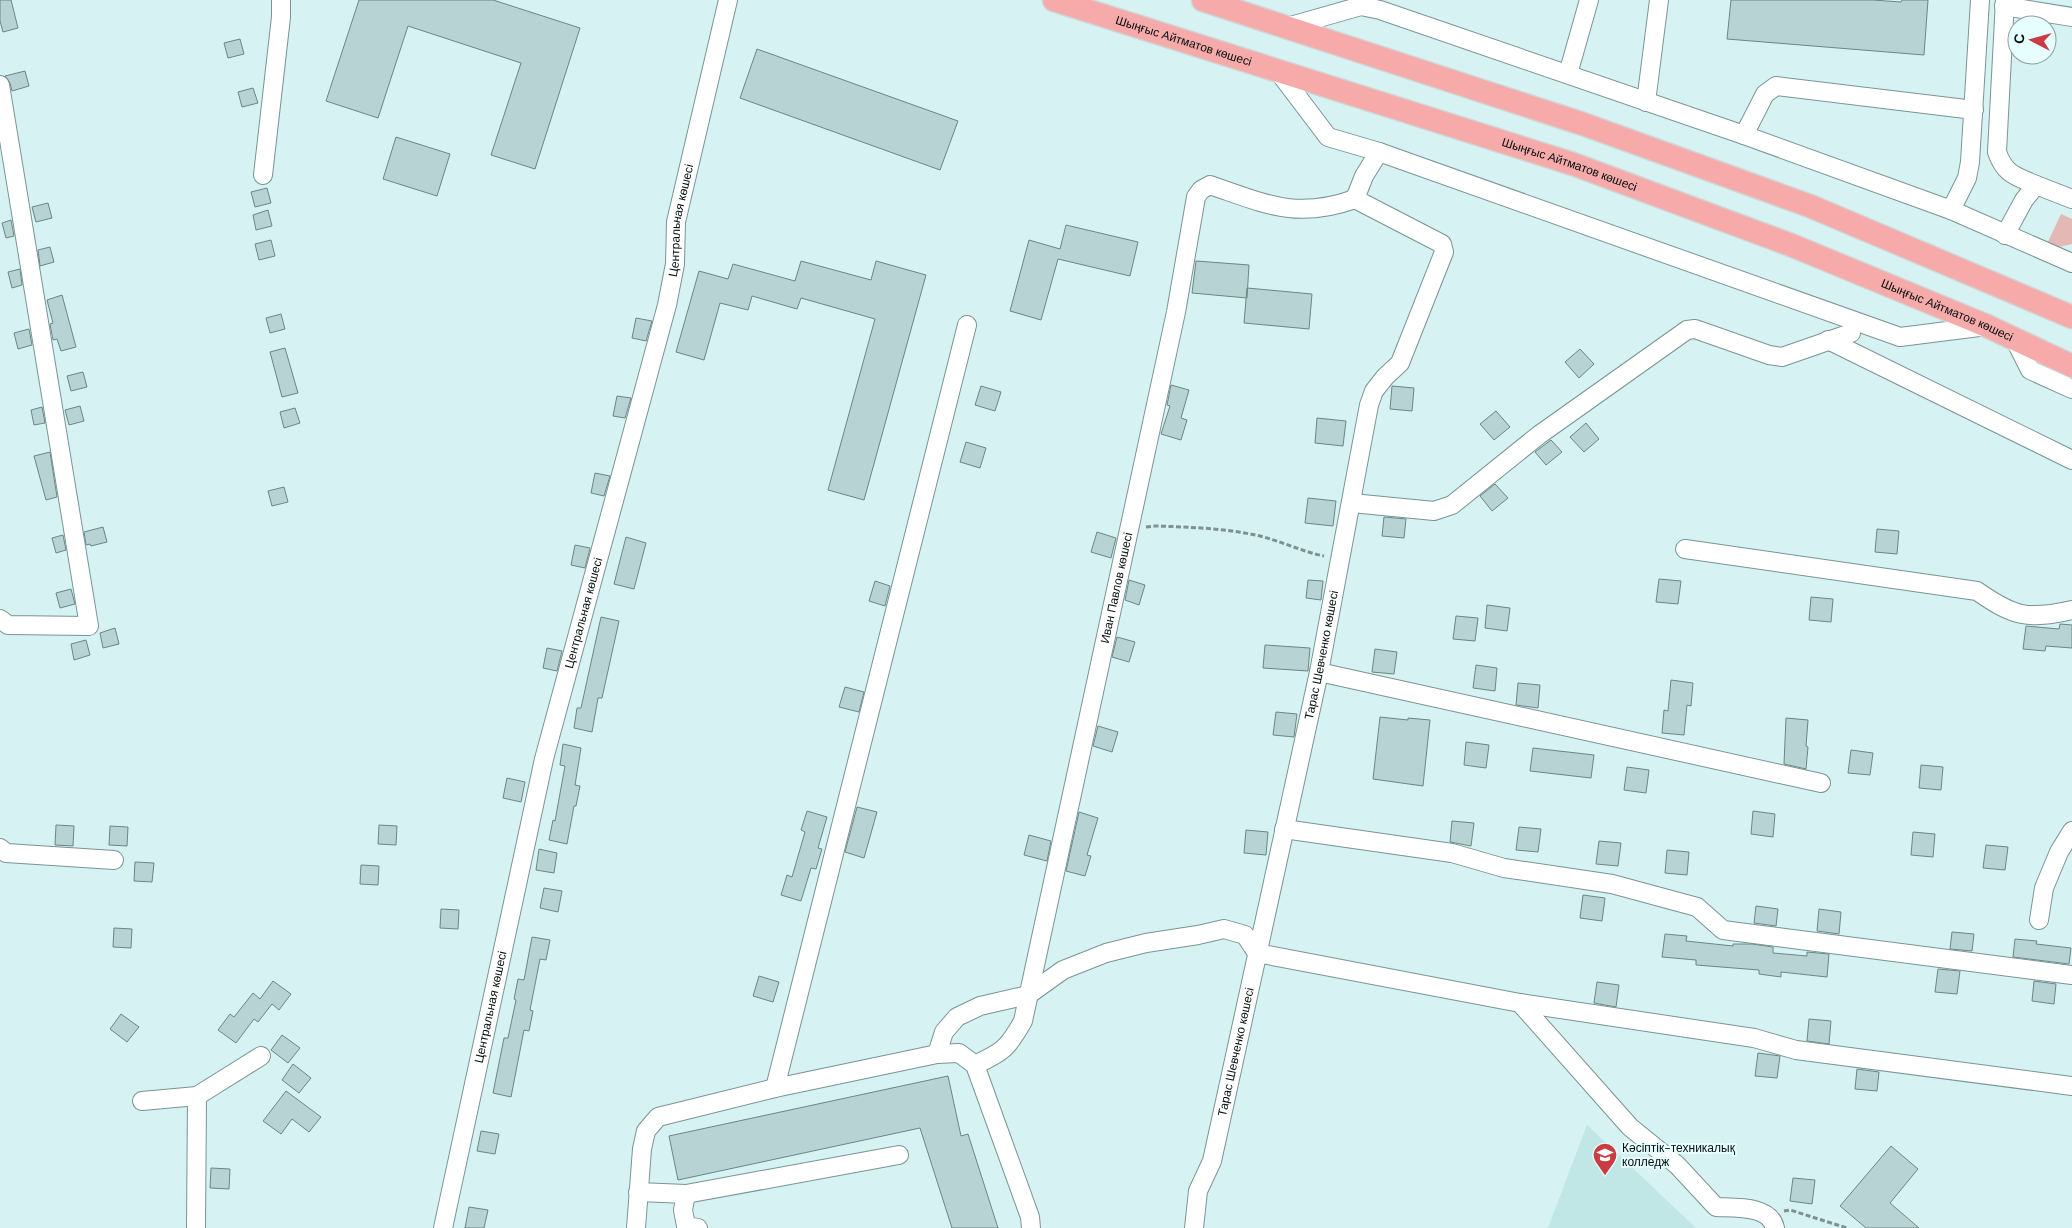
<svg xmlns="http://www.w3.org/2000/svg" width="2072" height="1228" font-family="'DM Sans',sans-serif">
	<rect width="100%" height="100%" fill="#d6f2f2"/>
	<path fill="#c0e6e6" d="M1587 1125 1696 1228H1548Z"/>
	<path fill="#e3b8b5" d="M2061 214 2072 219V244L2054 248 2046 246Z"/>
	<path fill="#b7d3d3" stroke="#6c8685" d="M0 0H11L18 28 3 32 0 21Z
		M359 0H493L580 28 535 169 491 155 521 63 408 26 378 118 326 101Z
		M1731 0H1873L1901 2 1902 0H1928L1924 55 1727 39Z
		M240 39 244 54 228 58 224 43Z
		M757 49 958 121 940 170 740 98Z
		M25 71 29 86 12 91 10 83 5 76Z
		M253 88 258 103 242 107 238 92Z
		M396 137 450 154 437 196 383 179Z
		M267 188 271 203 255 207 251 192Z
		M48 203 52 218 36 222 32 207Z
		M268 210 272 226 256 230 253 215Z
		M11 220 14 236 6 238 2 223Z
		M1066 225 1138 242 1130 276 1058 259 1041 320 1010 311 1029 240 1060 249Z
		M271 240 275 256 259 260 255 244Z
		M50 247 54 262 40 266 38 250Z
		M801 261 871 280 876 261 926 275 864 500 828 490 875 319 801 298 797 309 752 296 748 310 720 303 704 360 676 352 699 271 728 279 733 264 795 281Z
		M1196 261 1249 265 1247 298 1192 293Z
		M20 269 22 285 12 288 8 272Z
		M1247 288 1312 294 1309 329 1244 323Z
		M62 295 76 347 61 351 57 339 53 340 50 324 53 323 47 300Z
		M281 314 285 329 270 333 266 318Z
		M636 318 652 321 646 341 632 338Z
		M29 329 32 345 18 349 14 333Z
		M285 348 298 393 282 397 270 352Z
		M1580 349 1594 364 1579 378 1565 362Z
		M83 372 87 387 71 391 67 376Z
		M1171 385 1189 390 1181 418 1187 420 1181 440 1161 434 1170 406 1167 405Z
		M981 386 1001 392 995 411 975 405Z
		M1392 386 1414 388 1412 411 1390 409Z
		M617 396 631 398 625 418 613 416Z
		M80 406 84 421 69 425 65 410Z
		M42 407 45 423 34 425 31 410Z
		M295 408 300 423 284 428 280 412Z
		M1496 411 1510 427 1494 440 1480 424Z
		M1317 418 1346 421 1343 446 1315 443Z
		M1586 423 1599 439 1584 452 1570 437Z
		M1551 440 1562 452 1546 465 1535 452Z
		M966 442 986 448 980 468 960 462Z
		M50 452 57 497 46 500 34 456Z
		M595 473 610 476 604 496 591 493Z
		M1495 484 1508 498 1492 511 1480 496Z
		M284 487 288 502 272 506 268 491Z
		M1308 498 1336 501 1333 526 1305 523Z
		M1384 517 1406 519 1404 538 1382 536Z
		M103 527 107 542 91 546 90 544 86 545 84 532Z
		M1877 529 1899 531 1897 554 1875 552Z
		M1097 532 1116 538 1111 558 1091 552Z
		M63 535 66 550 56 553 52 538Z
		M626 537 646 543 634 589 614 584Z
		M575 545 590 548 585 568 571 565Z
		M1659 579 1681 581 1678 604 1656 602Z
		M1129 580 1145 585 1139 605 1125 600Z
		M1308 580 1323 581 1321 600 1306 598Z
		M875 581 890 586 885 606 869 601Z
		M71 589 75 604 60 608 56 593Z
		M1811 597 1833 599 1831 622 1809 620Z
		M1487 605 1510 608 1507 631 1485 628Z
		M1456 616 1478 618 1475 641 1453 639Z
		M601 617 619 621 602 698H598L592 732 574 728 577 708H581Z
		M2060 624 2072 625V648L2046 646 2045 651 2023 649 2026 626 2059 629Z
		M115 628 119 644 103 648 100 633Z
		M1117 637 1135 642 1129 662 1112 657Z
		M86 640 90 655 74 660 71 644Z
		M1265 645 1310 648 1308 671 1263 668Z
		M547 648 562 651 557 671 543 668Z
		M1375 649 1397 652 1394 674 1372 672Z
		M1476 665 1497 668 1495 691 1473 688Z
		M1671 680 1693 683 1691 706 1687 705 1684 735 1662 733 1664 710 1668 711Z
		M1518 683 1540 685 1538 708 1516 705Z
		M845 687 864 692 859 712 839 707Z
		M1276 712 1297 714 1294 737 1273 735Z
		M1380 717 1408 720V718L1430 720 1423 786 1373 779Z
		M1786 718 1808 720 1806 746 1808 747 1806 769 1784 764Z
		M1098 726 1118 732 1112 752 1093 746Z
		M1466 742 1489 745 1486 768 1464 765Z
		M563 744 581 748 575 785 580 786 576 806H574L567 844 549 840 553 820 555 821 565 766 560 765Z
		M1533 748 1594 755 1591 778 1530 771Z
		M1851 750 1873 753 1870 775 1848 773Z
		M1921 765 1943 767 1941 790 1919 788Z
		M1627 767 1649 770 1646 793 1624 790Z
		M507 778 525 782 521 802 503 798Z
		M857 807 877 812 864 858 845 852Z
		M807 811 827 817 818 848 822 849 816 869 811 868 801 901 781 895 787 875 792 877 805 832 801 830Z
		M1753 811 1775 814 1773 837 1751 834Z
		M1079 812 1098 818 1087 855 1091 856 1085 876 1066 871Z
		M1452 821 1474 823 1471 846 1450 842Z
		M56 825 74 826 73 846 55 845Z
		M379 825 397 826 396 845 378 844Z
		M110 826 128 827 127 846 109 845Z
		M1519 827 1541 829 1538 852 1516 850Z
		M1246 830 1268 832 1266 855 1244 853Z
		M1913 832 1935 834 1933 857 1911 855Z
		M1029 835 1051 841 1047 861 1024 855Z
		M1599 841 1621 843 1618 866 1596 864Z
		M1986 845 2008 847 2005 870 1983 868Z
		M539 849 557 853 554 873 536 870Z
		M1667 850 1689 852 1687 875 1665 873Z
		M135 862 154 863 152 882 134 881Z
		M361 865 379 866 378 885 360 884Z
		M544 888 562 891 558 912 540 908Z
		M1583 895 1605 898 1602 921 1580 918Z
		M1756 906 1778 909 1776 926 1754 923Z
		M441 909 459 910 458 929 440 928Z
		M1819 909 1841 912 1839 934 1817 931Z
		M114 928 132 929 131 948 113 947Z
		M1952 932 1974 934 1972 951 1950 949Z
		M1665 934 1687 936 1686 941 1733 946V944H1752L1773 947V953L1807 956V952L1829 954 1827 977 1781 972V977L1759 974V970L1696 965V960L1662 957Z
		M532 937 550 940 546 960 540 959 530 1010 533 1011 529 1031 524 1030 511 1097 493 1093 504 1038H508L516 1000 514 999 518 979 524 980Z
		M2015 939 2037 941 2036 944 2071 948 2069 964 2013 957Z
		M1938 969 1960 971 1957 994 1935 992Z
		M759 976 779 982 773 1002 753 996Z
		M273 981 291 994 279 1010 272 1004 258 1022 254 1019 236 1043 218 1030 230 1014 234 1017 253 993 260 999Z
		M2034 981 2056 984 2054 1004 2032 1001Z
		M1597 982 1619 985 1616 1007 1594 1003Z
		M121 1014 139 1027 127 1042 110 1029Z
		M1809 1019 1831 1021 1829 1044 1807 1041Z
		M282 1035 300 1048 288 1063 271 1050Z
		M1758 1053 1780 1056 1777 1078 1755 1076Z
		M293 1064 311 1078 299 1093 282 1080Z
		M1857 1069 1879 1072 1877 1091 1855 1089Z
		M948 1076 961 1136 968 1134 998 1228H952L920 1128 678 1180 669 1136Z
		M286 1091 321 1117 309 1132 292 1119 281 1134 263 1121Z
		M481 1131 499 1134 495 1154 477 1151Z
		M1891 1146 1918 1169 1890 1203 1919 1228H1866L1840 1206Z
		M211 1168 230 1169 229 1189 210 1188Z
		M1793 1178 1815 1180 1812 1204 1790 1201Z
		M469 1207 488 1210 484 1228H465Z"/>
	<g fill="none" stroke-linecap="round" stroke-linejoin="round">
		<defs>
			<g id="minor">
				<path d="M2005 0 1997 152C2005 175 2016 176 2036 185"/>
				<path d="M2004 6 2072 17"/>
				<path d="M1287 27 1361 6 1380 10 1744 135 1951 210 2072 263"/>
				<path d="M1278 71 1328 137 1379 152 1900 337 1987 326"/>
				<path d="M1568 74 1589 0"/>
				<path d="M0 85 89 626 8 625 0 619"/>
				<path d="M1646 102 1659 0"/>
				<path d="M1744 135 1765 94 1776 86 1974 110"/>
				<path d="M263 175 281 17V0"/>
				<path d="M1951 210 1967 178 1970 162 1980 0"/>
				<path d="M2005 235 2024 200 2036 185 2072 199"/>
				<path d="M2014 338 2030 370 2072 389"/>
				<path d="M1828 340 2072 460"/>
				<path d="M1352 503 1434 511 1452 505 1539 435 1687 330 1695 329 1769 355 1782 357 1851 333"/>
				<path d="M1685 549 1977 591C2014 617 2028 620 2072 610"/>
				<path d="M1319 672 1821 783"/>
				<path d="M1284 829 1452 853 1504 868 1612 884 1697 907 1723 930 2072 975"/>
				<path d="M0 848 6 853 114 860"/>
				<path d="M2039 920 2044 888 2059 852 2072 831"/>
				<path d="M1520 1003 1630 1127 1677 1165 1716 1207C1735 1208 1770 1205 1775 1228"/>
				<path d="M937 1054 944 1032 957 1017 980 1006 1028 995 1063 970 1106 953 1146 943 1198 935 1224 929 1245 935 1257 953 1520 1003 1754 1038 1796 1050 2072 1086"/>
				<path id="s1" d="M975 1065C1003 1052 1008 1048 1023 1021L1176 312 1196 197 1201 190 1210 185C1266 204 1296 220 1355 199"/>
				<path d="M775 1088 967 325"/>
				<path d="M197 1096 261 1056"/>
				<path d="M142 1101 197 1096 196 1228"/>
				<path d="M638 1192 686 1194 899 1155"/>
				<path d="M686 1194 683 1210 686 1226 698 1228"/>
				<path id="s2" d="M443 1228 544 759 667 305 675 264 676 222 728 0"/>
				<path d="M636 1228 642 1149 646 1131 658 1117 775 1088 937 1054 959 1053 975 1065 1030 1217 1031 1228"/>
				<path id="s3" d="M1194 1228 1198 1191 1212 1161 1319 672 1369 405 1374 391 1385 377 1400 363 1444 252 1442 244 1355 199 1364 176 1379 152"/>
			</g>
			<g id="major">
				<path id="s4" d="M1054 0 1573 164 1791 245 1987 326 2072 366"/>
				<path d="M1203 0 1583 124 1810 206 2072 317"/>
			</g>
		</defs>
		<use href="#minor" stroke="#7a9494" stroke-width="20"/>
		<use href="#major" stroke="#d2d4d4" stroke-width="25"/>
		<path stroke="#7d9191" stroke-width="3" stroke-dasharray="5 2.5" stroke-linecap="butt" d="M1146 527 1155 526C1187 527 1219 528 1250 534 1275 538 1299 551 1324 556
			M1784 1211 1790 1210 1847 1228"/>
		<use href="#minor" stroke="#fff" stroke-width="18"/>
		<use href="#major" stroke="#f6aaa9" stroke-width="22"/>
	</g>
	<defs>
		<symbol id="university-pin" viewBox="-11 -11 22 30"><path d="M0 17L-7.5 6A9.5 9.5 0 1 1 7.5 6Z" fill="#ca3b42" stroke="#e7fefe"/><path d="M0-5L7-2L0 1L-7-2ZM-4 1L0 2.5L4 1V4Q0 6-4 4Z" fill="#fff"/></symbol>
	</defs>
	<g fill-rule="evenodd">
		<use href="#university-pin" x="1591" y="1141" width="28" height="38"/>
	</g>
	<g text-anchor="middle" stroke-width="4" stroke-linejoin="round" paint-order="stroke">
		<g font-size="12" fill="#050e0e" stroke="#e7fefe">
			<text dy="4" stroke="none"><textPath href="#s4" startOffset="136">Шыңғыс Айтматов көшесі</textPath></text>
			<text dy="4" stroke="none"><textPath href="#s4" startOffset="541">Шыңғыс Айтматов көшесі</textPath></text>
			<text dy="4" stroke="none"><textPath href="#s2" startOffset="1036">Центральная көшесі</textPath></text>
			<text dy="4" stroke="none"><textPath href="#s4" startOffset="946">Шыңғыс Айтматов көшесі</textPath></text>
			<text dy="4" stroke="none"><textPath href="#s1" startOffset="510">Иван Павлов көшесі</textPath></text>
			<text dy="4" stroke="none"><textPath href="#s2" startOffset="631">Центральная көшесі</textPath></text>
			<text dy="4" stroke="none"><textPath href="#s3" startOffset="588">Тарас Шевченко көшесі</textPath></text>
			<text dy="4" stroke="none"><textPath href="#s2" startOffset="226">Центральная көшесі</textPath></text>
			<text dy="4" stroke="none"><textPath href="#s3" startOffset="182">Тарас Шевченко көшесі</textPath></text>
		</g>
		<g font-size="12" fill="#050e0e" stroke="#e7fefe" text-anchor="start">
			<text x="1622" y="1152">Кәсіптік-техникалық<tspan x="1622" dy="14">колледж</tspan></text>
		</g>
	</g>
	<g transform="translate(2032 40) rotate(276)"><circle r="24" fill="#e7fefe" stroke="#8d9e9e"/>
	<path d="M0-4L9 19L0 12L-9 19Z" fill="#ca3b42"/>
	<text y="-8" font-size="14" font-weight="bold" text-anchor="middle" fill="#050e0e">С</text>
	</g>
</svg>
